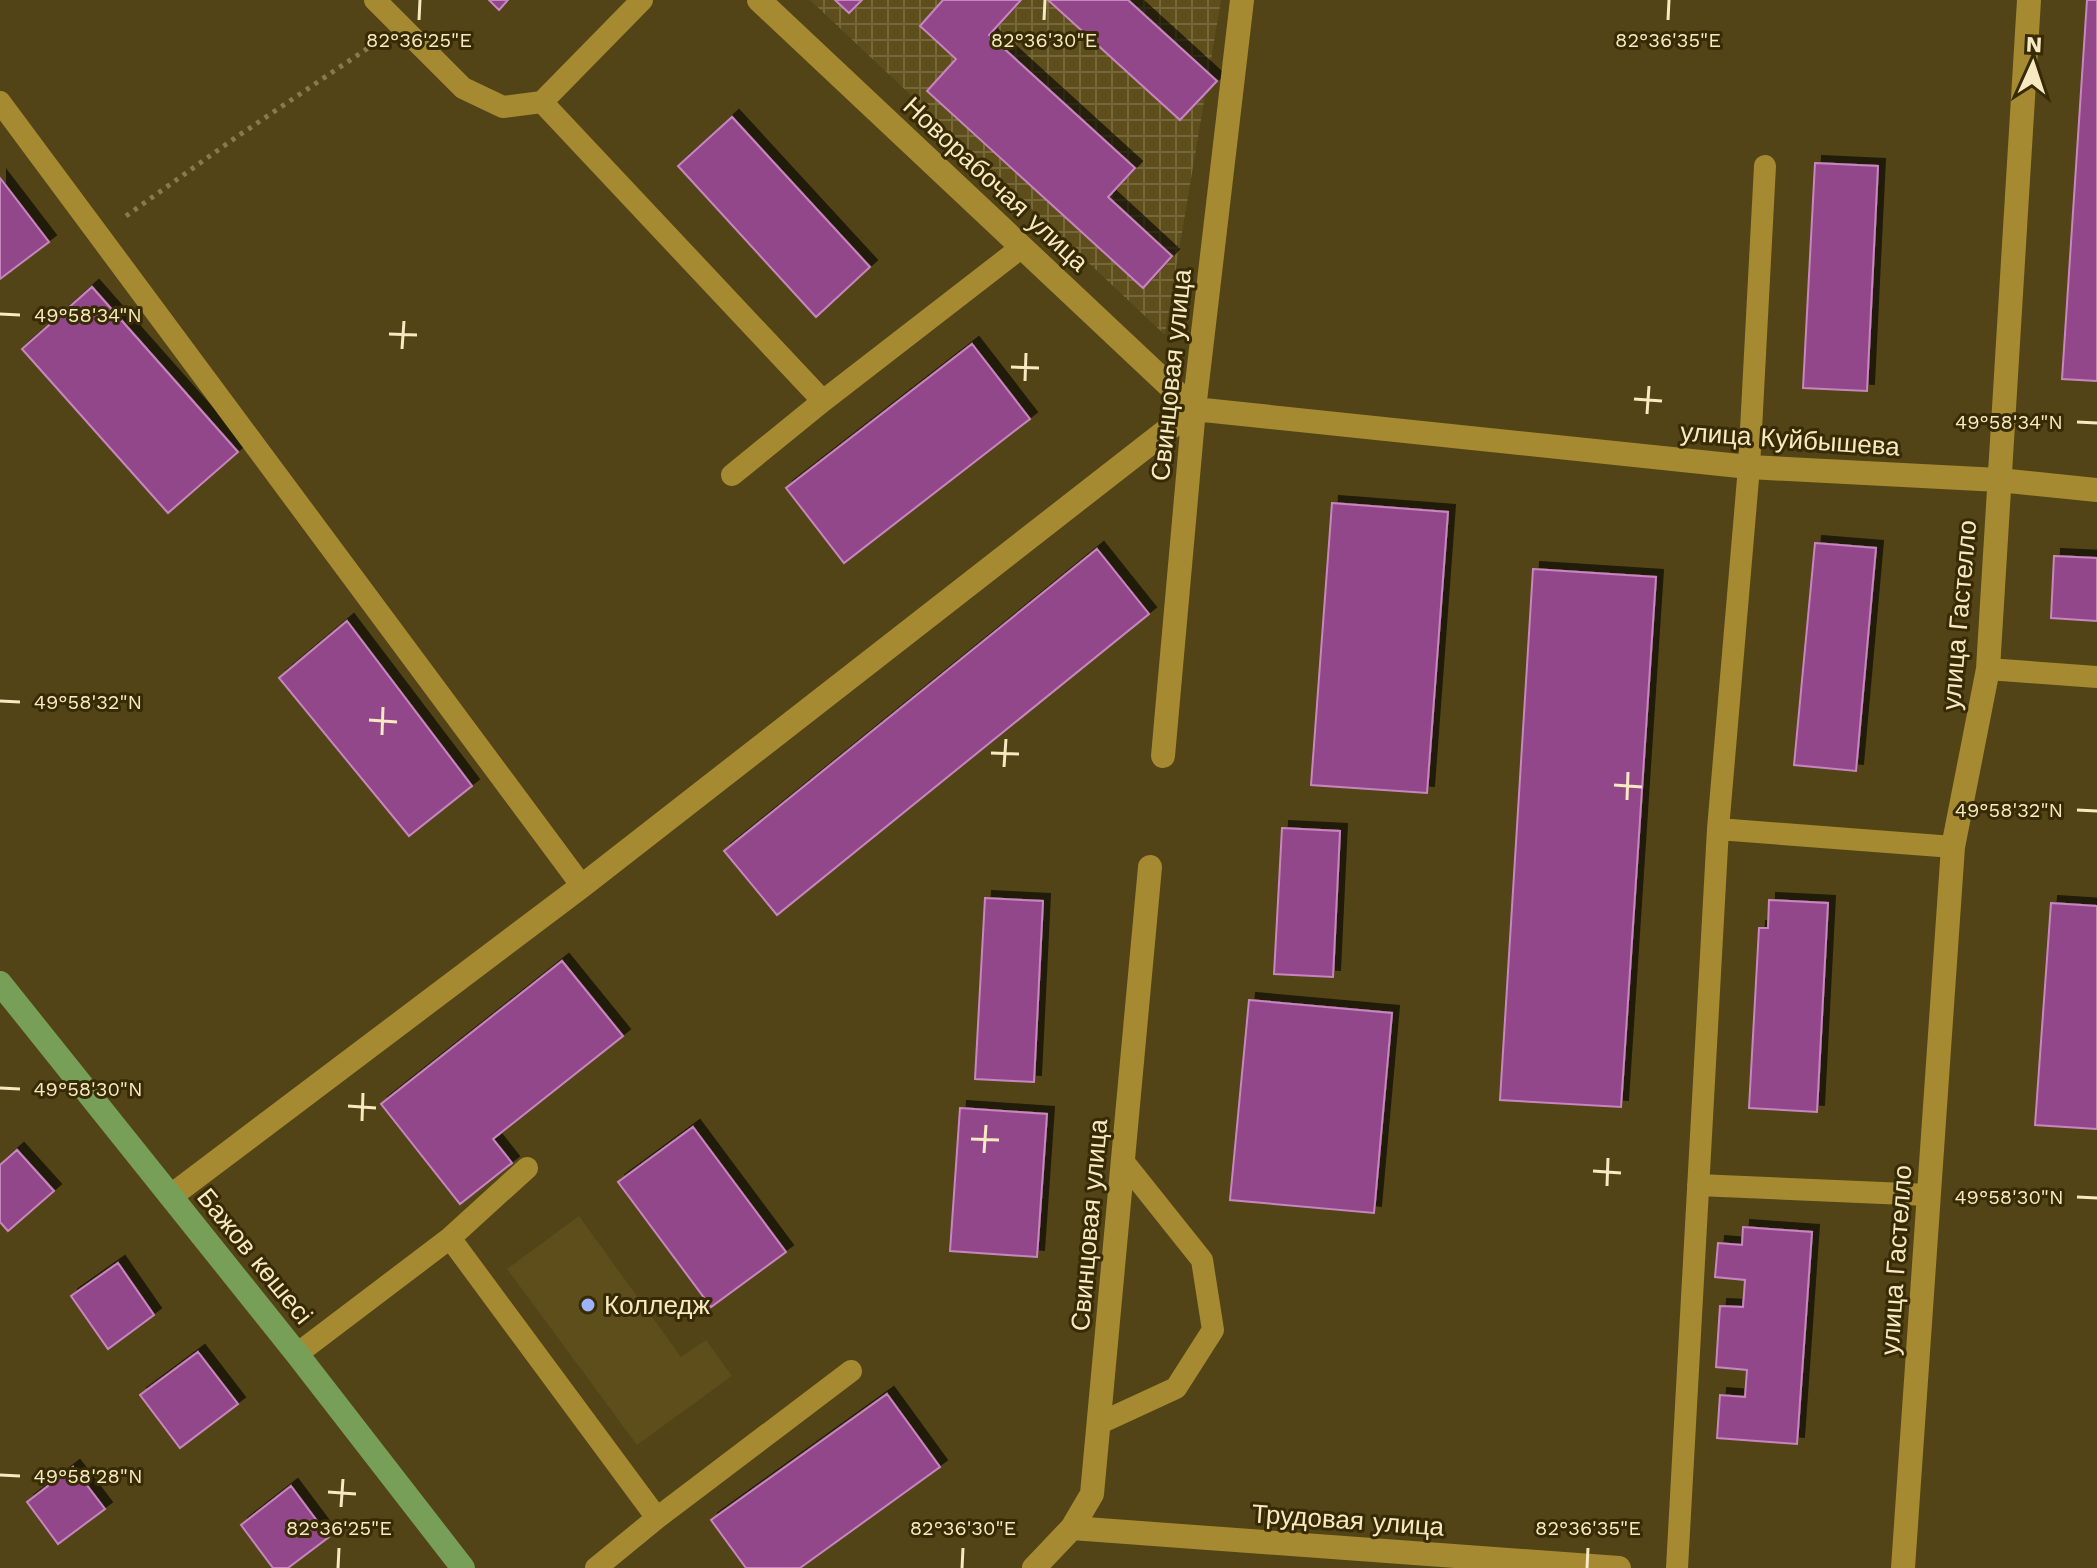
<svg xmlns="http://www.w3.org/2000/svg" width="2097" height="1568" font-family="'Work Sans',sans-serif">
	<defs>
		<pattern id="industrial-grid" width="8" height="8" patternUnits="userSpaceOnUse" patternTransform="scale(2)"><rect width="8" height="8" fill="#5e4e1b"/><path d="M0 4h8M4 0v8" fill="none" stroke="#76683a"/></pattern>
		<filter id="shadow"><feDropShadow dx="7" dy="-7" stdDeviation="0" flood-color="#0009"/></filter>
	</defs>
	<rect width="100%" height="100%" fill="#524416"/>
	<path fill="#5e4e1b" d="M579 1216 681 1357 706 1340 732 1376 637 1445 507 1269Z"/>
	<path fill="url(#industrial-grid)" d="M810 0H1221L1165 334H1164Z"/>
	<path fill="#93468b" stroke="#c886bf" stroke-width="2" filter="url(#shadow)" d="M489 0H508L499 10Z
		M835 0H862L849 13Z
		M943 0H1021L989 35 1135 168 1108 197 1172 256 1143 288 927 91 956 59 920 26Z
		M1048 0H1128L1217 81 1180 120Z
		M2087 0H2097V381L2062 379Z
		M732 117 870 267 816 317 678 166Z
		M1815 163 1878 166 1867 391 1803 388Z
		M0 178 49 242 0 279Z
		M92 287 238 452 168 513 22 349Z
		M972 344 1030 419 844 563 786 488Z
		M1332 503 1448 512 1427 793 1311 785Z
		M1815 543 1876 548 1856 771 1794 765Z
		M1097 549 1149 614 777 915 724 851Z
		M2054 556 2097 558V621L2051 618Z
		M1533 569 1656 577 1621 1107 1500 1100Z
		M347 621 472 786 409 836 279 678Z
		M1282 828 1340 831 1333 977 1274 974Z
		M985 898 1043 901 1034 1082 975 1079Z
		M1769 900 1828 903 1817 1112 1749 1108 1759 928H1768Z
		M2051 903 2097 906V1129L2035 1125Z
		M562 961 623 1036 493 1139 512 1163 460 1204 381 1104Z
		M1249 1000 1392 1013 1374 1213 1230 1200Z
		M960 1108 1047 1114 1037 1257 950 1251Z
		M693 1127 786 1252 711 1307 618 1182Z
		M17 1150 54 1191 8 1231 0 1222V1165Z
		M1743 1227 1812 1232 1797 1444 1717 1438 1720 1395 1745 1397 1747 1370 1716 1367 1720 1306 1743 1307 1745 1280 1715 1277 1718 1243 1742 1245Z
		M118 1263 154 1315 108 1349 71 1296Z
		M198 1352 238 1404 180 1448 140 1395Z
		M887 1394 940 1467 800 1568H746L711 1520Z
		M73 1467 105 1509 58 1544 27 1502Z
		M291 1486 329 1537 288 1568H273L241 1525Z"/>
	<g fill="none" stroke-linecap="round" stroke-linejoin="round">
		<path stroke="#887a4e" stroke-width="5" stroke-dasharray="4 6" stroke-linecap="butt" d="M126 216 235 138 374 44"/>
		<path stroke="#a58a32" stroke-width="22" d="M375 0 463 88 503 107 542 102 642 0
			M0 102 582 886
			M542 102 823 401
			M732 475 823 401 1022 247
			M1988 669 2097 677
			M1718 829 1953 847
			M1698 1185 1929 1195
			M450 1238 657 1518
			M297 1354 450 1238 527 1168
			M1098 1424 1176 1388 1213 1330 1202 1260 1123 1161
			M596 1568 657 1518 851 1371
			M1677 1568 1718 829 1749 467 1765 166"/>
		<path stroke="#a58a32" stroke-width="24" d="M759 0 1194 409
			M1194 409 1749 467 1999 480 2097 490
			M1163 756 1194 409 1242 0
			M171 1196 582 886 1194 409
			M1072 1528 1619 1568
			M1034 1568 1072 1528 1092 1494 1150 867
			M1903 1568 1953 847 1988 669 2029 0"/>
		<path stroke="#779f58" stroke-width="24" d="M0 983 297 1354 463 1568"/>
	</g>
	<path fill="none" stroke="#f7e9c1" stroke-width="3" d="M419 20 420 0M1044 20 1045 0M1668 20 1669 0M0 314 20 315M389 334 417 335M402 349 404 321M1011 367 1039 368M1025 381 1026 353M1634 399 1662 401M1647 414 1649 386M2077 422 2097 423M0 701 20 702M369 720 397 722M382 735 383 707M991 753 1019 754M1004 767 1006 739M1614 785 1642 787M1627 800 1628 772M2077 810 2097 811M0 1088 20 1089M348 1106 376 1108M362 1121 363 1093M971 1139 999 1140M984 1153 986 1125M1593 1171 1621 1173M1607 1186 1608 1158M2077 1197 2097 1198M0 1475 20 1476M328 1492 356 1494M341 1507 343 1479M338 1568 339 1548M962 1568 963 1548M1587 1568 1588 1548"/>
	<circle fill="#9fb3fd" stroke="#362b05" stroke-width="3" cx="588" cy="1305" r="8"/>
	<g text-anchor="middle" stroke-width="6" stroke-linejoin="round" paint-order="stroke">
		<g font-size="26" fill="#f7e9c1" stroke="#362b05">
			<text transform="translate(996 184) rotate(43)" y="9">Новорабочая улица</text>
			<text transform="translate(1171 375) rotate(-84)" y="9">Свинцовая улица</text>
			<text transform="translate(1790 439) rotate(4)" y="9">улица Куйбышева</text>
			<text transform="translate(1959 615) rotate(-85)" y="9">улица Гастелло</text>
			<text transform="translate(1089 1225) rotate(-85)" y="9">Свинцовая улица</text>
			<text transform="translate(255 1256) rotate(51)" y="9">Бажов көшесі</text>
			<text transform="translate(1896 1260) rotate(-86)" y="9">улица Гастелло</text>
			<text transform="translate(1348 1520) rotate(4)" y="9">Трудовая улица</text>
		</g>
		<g font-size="26" fill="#f7e9c1" stroke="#362b05" text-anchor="start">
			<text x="604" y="1314">Колледж</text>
		</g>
	</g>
	<g font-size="20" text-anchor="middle" fill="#f7e9c1" stroke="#362b05" stroke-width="6" stroke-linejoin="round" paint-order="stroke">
		<text x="419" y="47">82°36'25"E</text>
		<text x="1044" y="47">82°36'30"E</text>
		<text x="1668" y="47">82°36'35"E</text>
		<text x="88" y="322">49°58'34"N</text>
		<text x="2009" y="429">49°58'34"N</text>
		<text x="88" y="709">49°58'32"N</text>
		<text x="2009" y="817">49°58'32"N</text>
		<text x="88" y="1096">49°58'30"N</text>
		<text x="2009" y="1204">49°58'30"N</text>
		<text x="88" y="1483">49°58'28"N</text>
		<text x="339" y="1535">82°36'25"E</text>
		<text x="963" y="1535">82°36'30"E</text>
		<text x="1588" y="1535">82°36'35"E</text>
	</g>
	<g transform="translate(2033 64) rotate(3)" stroke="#362b05" stroke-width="6" paint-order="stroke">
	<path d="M0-6L14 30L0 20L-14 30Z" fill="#f7e9c1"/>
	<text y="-12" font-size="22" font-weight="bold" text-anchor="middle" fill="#f7e9c1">N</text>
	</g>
</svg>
